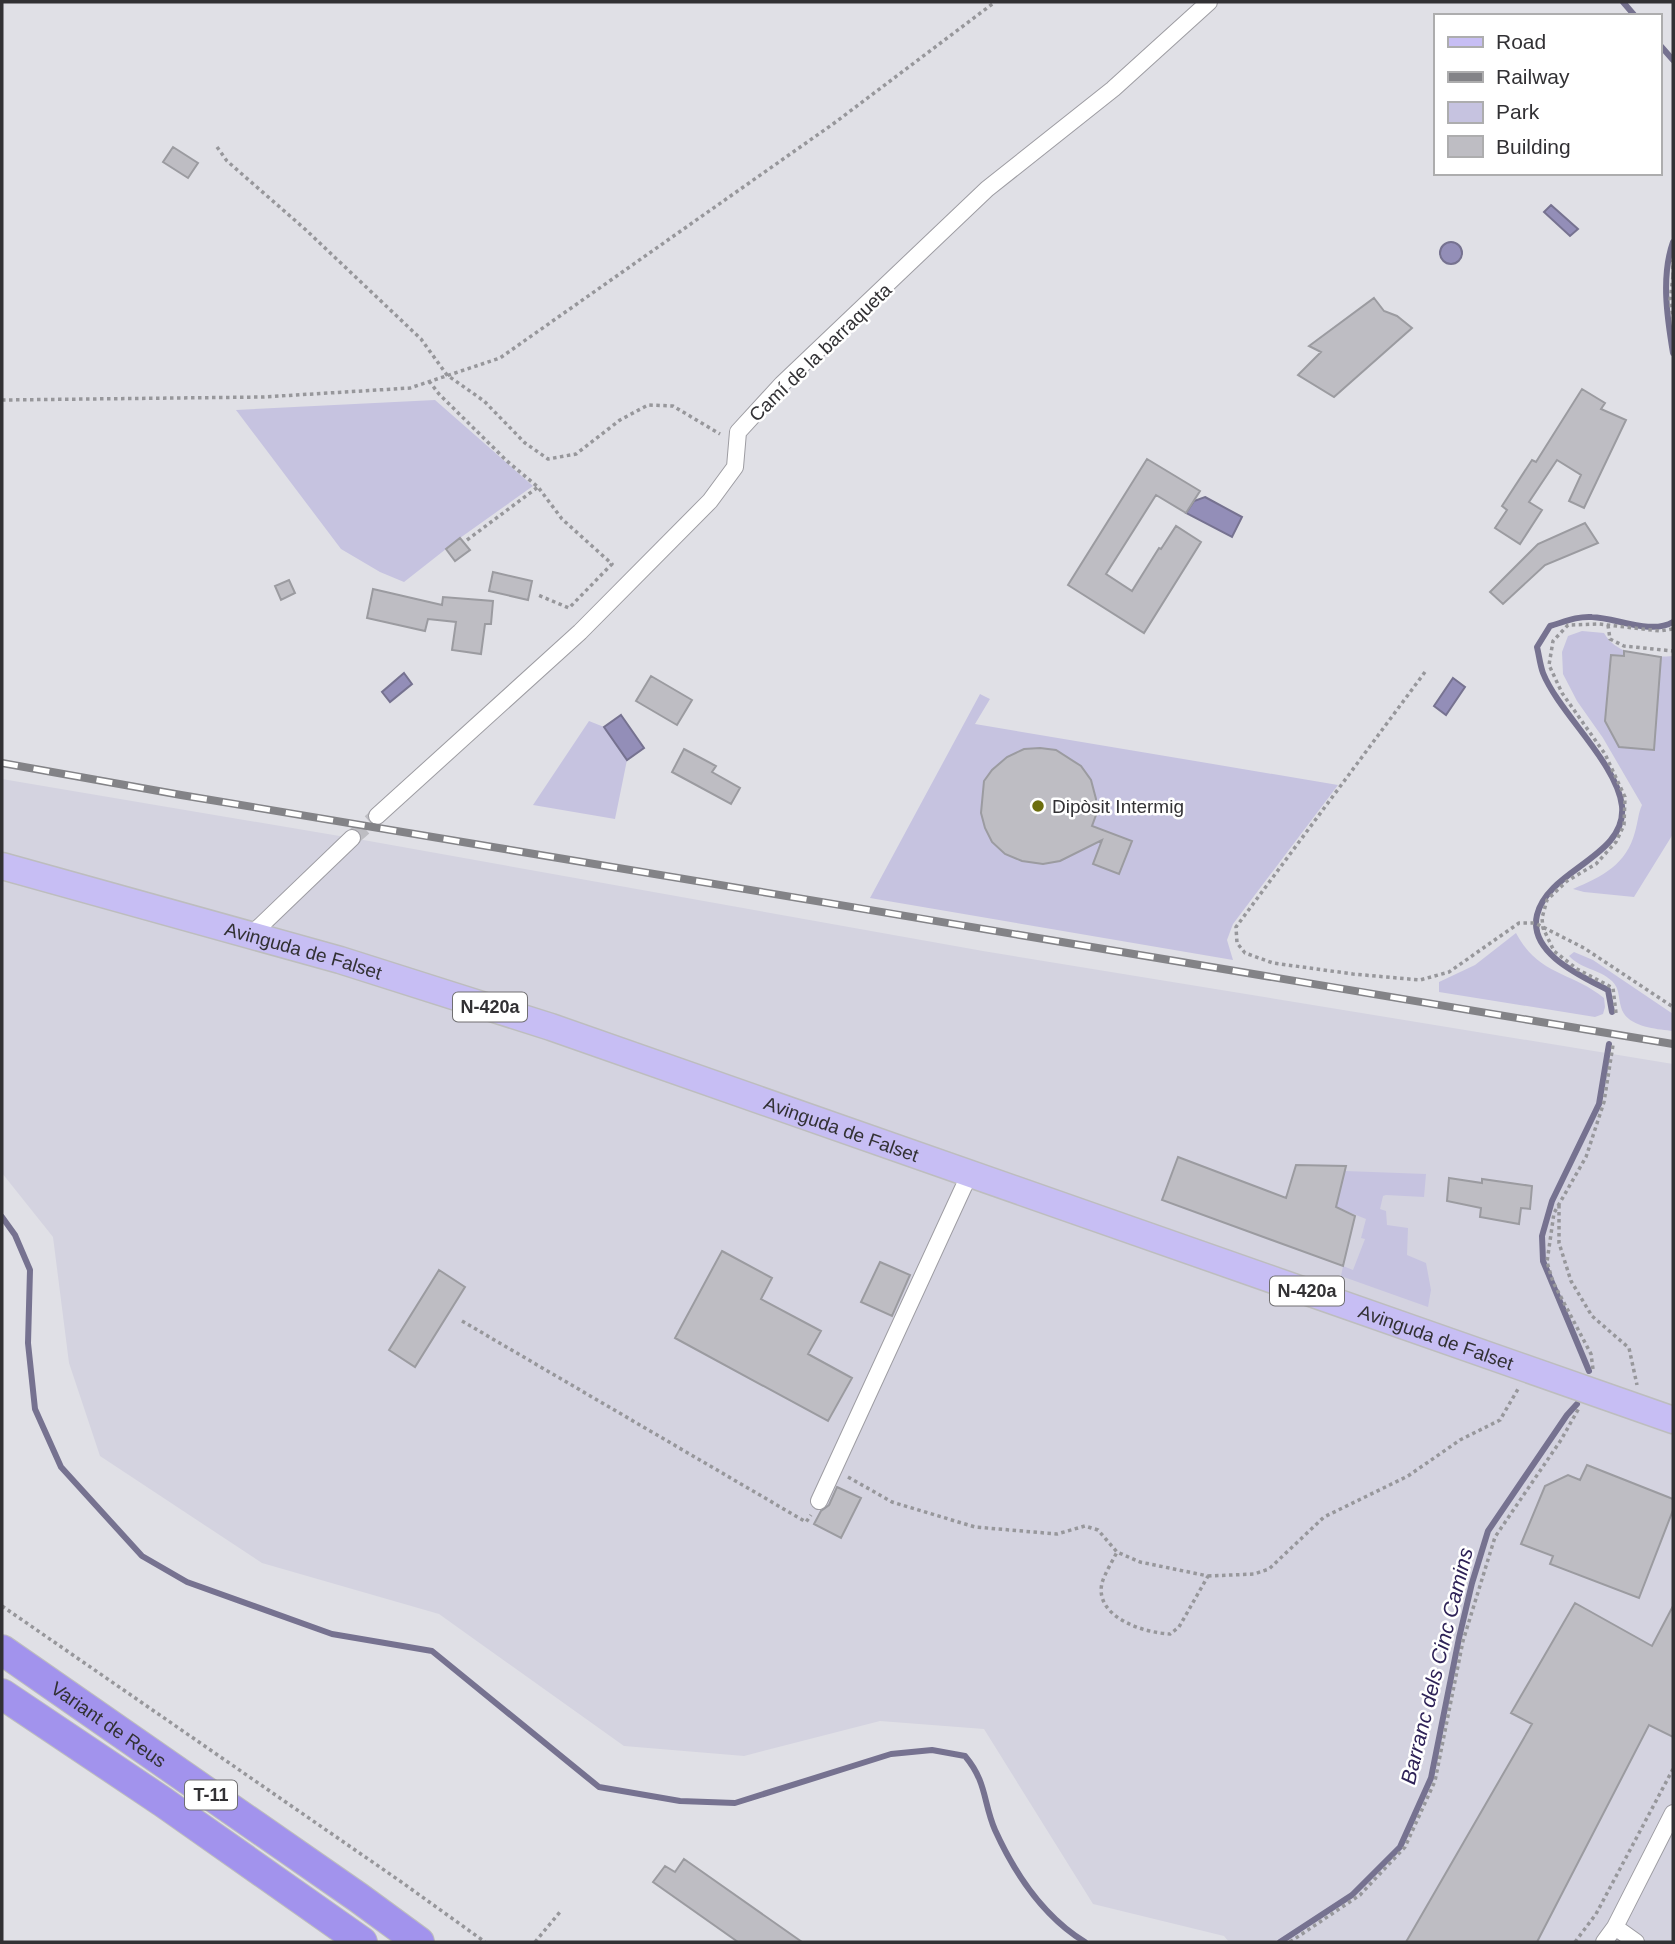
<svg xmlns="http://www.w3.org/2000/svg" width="1675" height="1944" font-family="Helvetica,sans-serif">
	<rect width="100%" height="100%" fill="#e0e0e6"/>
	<path fill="#d4d3e0" d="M2 779 369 841 983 951 1673 1064V1942H1229L1224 1936 1093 1904 984 1729 880 1721 744 1756 624 1746 439 1614 262 1563 100 1456 69 1363 53 1237 2 1173Z"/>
	<path fill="#c6c3e0" d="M435 400 533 486 460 538 404 582 380 572 341 549 236 410Z
		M1582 631 1604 633C1617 656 1649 658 1673 656V834L1634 897 1584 892 1573 889C1603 876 1626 865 1635 832 1638 822 1638 814 1642 805L1603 738 1577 701 1563 674 1562 652 1568 636Z
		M980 694 990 699 975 724 1338 785 1233 924 1227 940 1233 960 870 898Z
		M589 721 604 727 627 760 615 819 533 805Z
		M1516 933C1539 976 1571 971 1604 998L1605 1007 1603 1014 1595 1017 1439 992V982L1475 965Z
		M1574 952 1593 960 1673 1014V1031C1656 1029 1626 1027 1621 1007 1618 997 1620 989 1612 981 1599 969 1581 969 1569 956Z
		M1345 1171 1426 1174 1424 1197 1386 1195 1383 1196 1380 1209 1386 1211 1387 1225 1408 1228 1407 1255 1426 1263 1431 1290 1428 1307 1341 1276 1343 1266 1353 1270 1365 1239 1361 1238 1366 1219 1336 1207Z"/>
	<path fill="#938eb8" stroke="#767290" stroke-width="2" d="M1551 205 1578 229 1570 236 1544 212Z
		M1440 253a11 11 0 1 1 22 0a11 11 0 1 1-22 0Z
		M1205 497 1242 517 1232 537 1186 513 1194 501Z
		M404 673 412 684 390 702 382 692Z
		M1453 678 1465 687 1446 715 1434 706Z
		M621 715 644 748 627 760 604 727Z"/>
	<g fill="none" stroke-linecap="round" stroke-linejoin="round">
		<path stroke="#767290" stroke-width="6" d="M1623 2 1635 16
			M1659 44 1673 60
			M1673 242C1661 276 1667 317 1673 353
			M1612 1012 1608 990C1581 976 1528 953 1537 915 1548 869 1627 857 1622 806 1617 763 1559 713 1543 673 1540 665 1539 655 1537 647L1550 626C1564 622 1577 616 1592 617 1617 618 1651 635 1673 622
			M2 1217 15 1235 30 1270 28 1343 35 1409 61 1467 142 1556 187 1582 332 1634 432 1651 599 1787 680 1801 735 1803 891 1754 932 1750 965 1756C987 1782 983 1802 995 1830 1015 1874 1044 1917 1085 1942
			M1589 1371 1543 1261 1542 1236 1552 1201 1599 1104 1609 1044
			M1280 1942 1352 1895 1400 1847 1431 1778 1459 1638 1472 1583 1488 1531 1567 1415 1577 1404"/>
	</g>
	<path fill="#bebdc3" stroke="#9b9ba0" stroke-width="2" d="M173 147 198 163 188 178 163 162Z
		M1374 298 1384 311 1397 316 1412 328 1334 397 1298 375 1321 352 1309 346Z
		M1582 389 1605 403 1601 409 1626 420 1584 508 1569 501 1581 475 1557 460 1529 502 1542 510 1520 544 1495 528 1507 510 1502 506 1532 460 1536 462Z
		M1147 459 1200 491 1186 513 1156 495 1106 574 1132 591 1159 548 1161 549 1176 526 1201 542 1144 633 1068 585Z
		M1585 523 1598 543 1545 565 1503 604 1490 592 1538 544Z
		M460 538 470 550 455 561 446 549Z
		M493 572 532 581 528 600 489 591Z
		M289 580 295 593 281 600 275 586Z
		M373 589 442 605 443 597 493 601 491 624H485L481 654 452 650 456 622 428 619 425 631 367 618Z
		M1624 651 1661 657 1654 750 1619 747 1605 721 1611 655 1624 656Z
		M651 676 692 700 677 725 636 701Z
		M1040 748 1056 750 1081 766 1091 780 1096 799V815L1092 826 1132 841 1119 874 1093 864 1102 840 1060 861 1043 864 1022 861 1005 854 992 842 985 828 981 813 984 781 992 770 1007 757 1024 749Z
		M684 749 716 766 712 772 740 788 731 804 672 772Z
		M1178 1157 1286 1198 1296 1165 1346 1166 1336 1207 1355 1216 1343 1266 1162 1200Z
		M1449 1178 1482 1183V1179L1532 1186 1530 1209 1521 1208 1519 1224 1480 1217 1481 1208 1447 1201Z
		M722 1251 772 1278 761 1299 821 1331 808 1354 852 1378 828 1421 675 1338Z
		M880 1262 910 1275 892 1316 861 1302Z
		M439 1270 465 1287 415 1367 389 1350Z
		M1587 1465 1673 1499V1510L1639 1598 1550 1564 1553 1556 1521 1544 1545 1486 1568 1475 1580 1480Z
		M837 1487 861 1498 841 1538 814 1524 821 1511 829 1505Z
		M1575 1603 1652 1646 1673 1606V1737L1649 1725 1537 1942H1406L1532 1724 1511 1713Z
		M684 1859 802 1942H738L653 1882 665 1866 675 1872Z"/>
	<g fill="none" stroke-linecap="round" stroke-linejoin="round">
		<path stroke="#bdbdc2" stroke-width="16" stroke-dasharray="16 8" stroke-linecap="butt" d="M352 838 377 816"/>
		<defs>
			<path id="street" d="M377 816 580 632 710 501 735 467 738 432 782 384 987 189 1113 89 1209 2
				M251 935 352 838
				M819 1501 970 1173
				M1615 1927 1636 1942
				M1604 1942 1615 1927 1673 1813"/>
			<g id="primary">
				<path id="s1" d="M2 866 340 960 551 1027 1673 1420"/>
			</g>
			<g id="highway">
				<path id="s2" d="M2 1650 359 1898 419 1942"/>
				<path d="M2 1694 163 1802 362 1942"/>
			</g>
		</defs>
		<use href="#street" stroke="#9d9ca2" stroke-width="18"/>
		<use href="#primary" stroke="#bdbdbe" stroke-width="29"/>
		<use href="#highway" stroke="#bdbdbe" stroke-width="32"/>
		<path stroke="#97979b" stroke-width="3.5" stroke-dasharray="3.5 3.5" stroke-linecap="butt" d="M217 147 227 161 306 230 421 339 447 375 484 401 525 443 548 459 576 454 620 420 648 405 673 406 720 434
			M1673 276 1670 300 1673 318
			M1673 276V260
			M429 381 439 394 507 461 538 487 562 519 612 564 569 608 538 595
			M2 400 263 397 410 388 500 358 833 124 995 2
			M467 540 538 487
			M1608 625 1610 639 1624 646 1673 651
			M1425 672 1236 927 1237 943 1245 953 1273 963 1353 974 1420 980 1449 972 1519 923H1535L1584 948 1673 1007
			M1616 1013 1613 988 1577 969 1554 951 1543 928 1542 918 1547 900 1567 881 1596 864 1616 842 1624 825 1625 797 1605 754 1562 693 1549 665 1553 641 1568 625 1599 624 1660 631 1673 629
			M1559 1205V1243L1571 1281 1592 1316 1629 1348 1637 1385
			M462 1321 806 1522 811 1515
			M1593 1369 1591 1354 1553 1282 1547 1262 1554 1213 1586 1157 1604 1102 1613 1045
			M848 1477 892 1502 975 1527 1057 1534 1085 1526 1098 1530 1117 1552 1140 1562 1208 1576 1179 1627 1170 1634C1144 1633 1094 1617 1102 1583 1105 1573 1112 1562 1117 1552
			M1208 1576 1254 1574 1269 1569 1324 1517 1408 1476 1460 1440 1500 1420 1518 1389
			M2 1606 400 1881 485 1942
			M535 1942 560 1912
			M1290 1942 1360 1895 1405 1847 1435 1781 1463 1641 1495 1537 1561 1440 1579 1408
			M1575 1942 1596 1914 1673 1769"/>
		<use href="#street" stroke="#fff" stroke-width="16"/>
		<use href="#primary" stroke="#c7bef4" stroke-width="26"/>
		<use href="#highway" stroke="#a293ed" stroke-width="30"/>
		<defs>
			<path id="rail" d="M2 763 181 795 1673 1044"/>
		</defs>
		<use href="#rail" stroke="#838387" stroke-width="8"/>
		<use href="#rail" stroke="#fff" stroke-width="5" stroke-dasharray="16" stroke-linecap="butt"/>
	</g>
	<circle fill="#6c6d0e" stroke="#fff" stroke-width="2.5" cx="1038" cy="806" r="7"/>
	<g text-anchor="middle" stroke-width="5" stroke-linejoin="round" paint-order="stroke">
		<g fill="#fff" stroke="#706f71" stroke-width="2">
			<rect x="453" y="992.5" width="74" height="29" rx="5"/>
			<rect x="1270" y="1276.5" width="74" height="29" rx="5"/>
			<rect x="185" y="1780.5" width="52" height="29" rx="5"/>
		</g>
		<g font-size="18" font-weight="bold" fill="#323134">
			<text x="490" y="1013">N-420a</text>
			<text x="1307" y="1297">N-420a</text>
			<text x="211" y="1801">T-11</text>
		</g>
		<g font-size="19" fill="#323134" stroke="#fff">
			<text transform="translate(820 352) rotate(-44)" y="7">Camí de la barraqueta</text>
			<text dy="7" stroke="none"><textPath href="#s1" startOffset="313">Avinguda de Falset</textPath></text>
			<text dy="7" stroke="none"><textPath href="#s1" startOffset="880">Avinguda de Falset</textPath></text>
			<text dy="7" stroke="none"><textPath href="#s1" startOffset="1510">Avinguda de Falset</textPath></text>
			<text dy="7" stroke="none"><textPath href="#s2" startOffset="130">Variant de Reus</textPath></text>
		</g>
		<g font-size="19" fill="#323134" stroke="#fff" text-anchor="start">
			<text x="1052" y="813">Dipòsit Intermig</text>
		</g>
		<g font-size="21" font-style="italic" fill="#2e2257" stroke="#fff">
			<text transform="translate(1437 1666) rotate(-76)" y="7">Barranc dels Cinc Camins</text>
		</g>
	</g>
	<rect width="1675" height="1944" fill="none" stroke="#323134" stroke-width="7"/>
	<rect x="1434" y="14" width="228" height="161" fill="#ffffff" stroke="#adadae" stroke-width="2"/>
	<rect x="1448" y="37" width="35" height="10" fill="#c7bef4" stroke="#adadae" stroke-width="2"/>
	<text x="1496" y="49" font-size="21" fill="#323134">Road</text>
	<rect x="1448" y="72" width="35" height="10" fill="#838387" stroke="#adadae" stroke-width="2"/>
	<text x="1496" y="84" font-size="21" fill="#323134">Railway</text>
	<rect x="1448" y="102" width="35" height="21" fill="#c6c3e0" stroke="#adadae" stroke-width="2"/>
	<text x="1496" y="119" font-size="21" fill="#323134">Park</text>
	<rect x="1448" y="136" width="35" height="21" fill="#bebdc3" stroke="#adadae" stroke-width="2"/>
	<text x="1496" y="154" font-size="21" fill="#323134">Building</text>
</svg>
